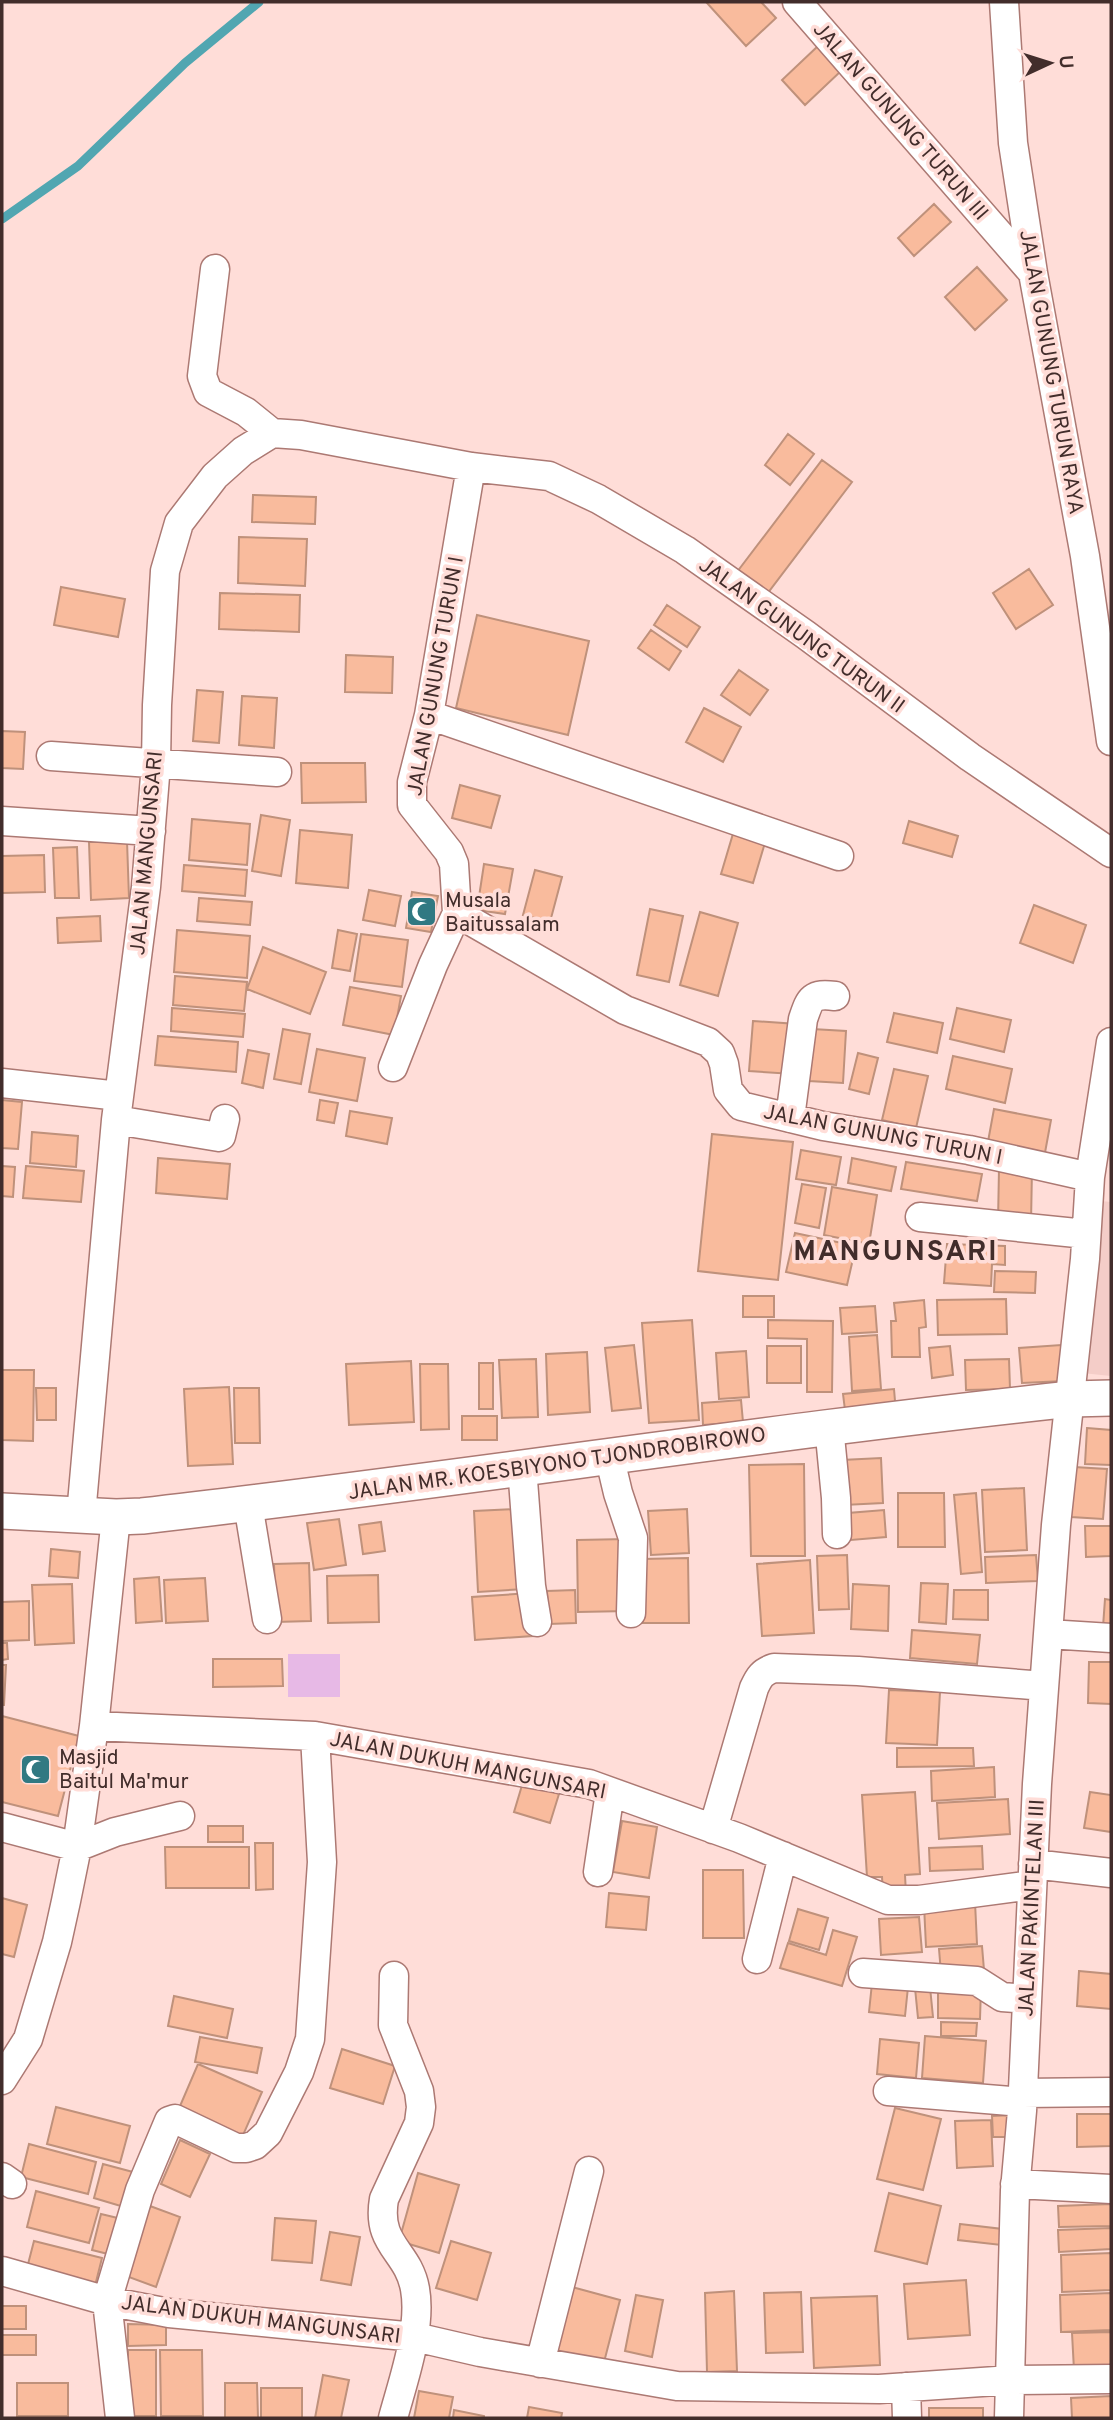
<svg xmlns="http://www.w3.org/2000/svg" width="1113" height="2420" font-family="Overpass,sans-serif">
	<rect width="100%" height="100%" fill="#ffddd8"/>
	<path fill="#f4cdc8" d="M1101 1201 1111 1202V1376L1082 1373Z"/>
	<path fill="#e7b9e6" d="M288 1654H340V1697H288Z"/>
	<g fill="none" stroke-linecap="round" stroke-linejoin="round">
		<path stroke="#51a6b1" stroke-width="9" d="M2 219 78 166 185 63 259 2"/>
	</g>
	<path fill="#f9bb9d" stroke="#bf917b" stroke-width="2" d="M708 2H761L776 18 746 46 707 3Z
		M818 46 841 71 805 105 782 80Z
		M934 204 951 222 914 256 898 238Z
		M977 267 1007 300 975 330 945 297Z
		M788 434 814 454 790 485 765 465Z
		M822 460 852 482 767 594 737 572Z
		M253 495 316 497 315 524 252 522Z
		M239 537 307 539 305 586 238 583Z
		M1029 569 1053 605 1016 629 993 593Z
		M61 587 125 599 118 637 54 625Z
		M220 593 300 595 299 632 219 629Z
		M667 605 700 627 687 647 654 625Z
		M477 615 589 641 568 735 456 708Z
		M651 630 681 651 669 670 638 648Z
		M346 655 393 657 392 693 345 692Z
		M739 670 768 690 750 715 721 695Z
		M197 690 223 692 219 743 193 741Z
		M242 696 277 698 274 748 239 745Z
		M704 708 741 727 723 762 686 742Z
		M2 731 25 732 23 769 2 768Z
		M301 763H365L366 802 302 803Z
		M460 785 500 796 491 828 452 818Z
		M261 815 290 820 281 876 252 871Z
		M192 819 250 824 247 865 189 860Z
		M909 821 958 836 952 857 903 843Z
		M735 827 767 836 753 883 721 874Z
		M300 830 352 835 348 888 296 883Z
		M127 841 129 898 91 900 89 842Z
		M77 847 79 898H55L53 848Z
		M44 855 45 892 2 893V856Z
		M484 864 513 869 505 914 477 910Z
		M184 865 247 870 245 896 182 891Z
		M535 870 562 877 550 922 523 915Z
		M369 890 401 896 395 926 363 920Z
		M412 892 438 896 431 932 406 928Z
		M199 898 252 902 250 925 197 921Z
		M1034 905 1086 925 1073 963 1020 943Z
		M650 909 683 916 669 982 637 975Z
		M700 912 738 923 718 996 680 985Z
		M100 916 101 941 58 943 57 918Z
		M177 930 250 936 247 978 174 972Z
		M338 930 357 934 350 971 332 968Z
		M361 934 408 940 402 987 354 981Z
		M263 947 326 972 310 1014 247 989Z
		M175 976 247 982 244 1011 173 1005Z
		M350 987 401 996 394 1035 343 1025Z
		M172 1008 245 1014 243 1037 171 1031Z
		M957 1008 1011 1020 1004 1052 950 1039Z
		M894 1013 943 1023 937 1053 887 1042Z
		M753 1021 797 1024 793 1074 749 1071Z
		M283 1029 310 1034 301 1084 274 1079Z
		M812 1029 846 1031 843 1083 809 1081Z
		M158 1036 238 1042 236 1072 155 1065Z
		M317 1049 365 1058 357 1101 309 1092Z
		M248 1050 269 1054 263 1088 242 1083Z
		M858 1053 878 1058 869 1094 849 1089Z
		M953 1056 1012 1069 1005 1103 946 1089Z
		M894 1069 928 1076 916 1128 882 1120Z
		M2 1100 22 1102 18 1149 2 1148Z
		M320 1100 338 1103 334 1123 317 1120Z
		M994 1109 1051 1120 1044 1158 987 1147Z
		M350 1111 392 1118 387 1144 346 1136Z
		M32 1132 78 1136 76 1167 30 1163Z
		M712 1134 793 1142 778 1280 698 1271Z
		M801 1150 841 1157 836 1185 796 1179Z
		M158 1158 230 1164 227 1199 156 1193Z
		M852 1158 896 1167 891 1191 848 1183Z
		M906 1162 982 1174 977 1201 901 1189Z
		M2 1166 15 1167 13 1197 2 1196Z
		M26 1166 84 1171 81 1202 23 1198Z
		M999 1169H1032L1031 1223 998 1222Z
		M802 1184 826 1188 819 1228 795 1223Z
		M832 1187 877 1195 869 1244 824 1235Z
		M795 1233 856 1246 847 1285 786 1272Z
		M947 1244 1005 1246V1265L992 1264 991 1286 944 1283Z
		M995 1271 1036 1272 1035 1293 994 1292Z
		M743 1296H774V1317H743Z
		M1006 1299 1007 1334 938 1335 937 1300Z
		M924 1300 926 1327 919 1328 920 1357H892L891 1321H896L894 1303Z
		M875 1306 877 1332 842 1334 840 1308Z
		M692 1320 699 1420 649 1423 642 1323Z
		M768 1320 833 1321 832 1392H807V1339L768 1338Z
		M877 1335 881 1389 852 1391 849 1337Z
		M634 1345 641 1408 612 1411 605 1348Z
		M1061 1345 1064 1381 1022 1383 1019 1348Z
		M767 1346H801V1383H767Z
		M950 1346 953 1375 932 1378 929 1348Z
		M746 1351 749 1397 719 1399 716 1353Z
		M587 1352 590 1412 548 1415 546 1354Z
		M536 1359 538 1417 502 1418 499 1360Z
		M1009 1359 1010 1389 966 1390 965 1360Z
		M411 1361 414 1422 349 1425 346 1364Z
		M479 1363H493V1409H479Z
		M420 1364H448L449 1429 421 1430Z
		M2 1370H34L33 1441 2 1440Z
		M229 1387 233 1464 188 1466 184 1389Z
		M36 1388H56V1420H37Z
		M234 1388H259L260 1443H235Z
		M894 1389 896 1413 846 1418 843 1394Z
		M741 1400 743 1422 703 1425 702 1403Z
		M462 1416H497V1440H462Z
		M1087 1428 1111 1430V1465L1085 1464Z
		M881 1458 883 1503 844 1505 842 1460Z
		M804 1464 805 1556H751L749 1465Z
		M1074 1467 1107 1469 1103 1519 1071 1517Z
		M1111 1473V1556L1086 1557 1085 1526H1111Z
		M1024 1488 1027 1550 985 1552 982 1490Z
		M898 1493H944L945 1547H898Z
		M976 1493 982 1572 961 1574 954 1495Z
		M516 1509 525 1589 478 1592 474 1511Z
		M687 1509 689 1553 651 1555 648 1511Z
		M884 1510 886 1537 851 1540 848 1513Z
		M339 1519 346 1565 314 1570 307 1523Z
		M381 1522 385 1551 363 1554 359 1525Z
		M627 1539 628 1611 578 1612 577 1540Z
		M51 1549 80 1552 78 1578 49 1576Z
		M847 1555 849 1609 819 1610 817 1556Z
		M1036 1555 1038 1581 986 1583 985 1557Z
		M688 1558 689 1623H643L642 1559Z
		M810 1560 814 1633 762 1636 757 1564Z
		M309 1563 311 1621 276 1622 274 1564Z
		M378 1575 379 1622 328 1623 327 1576Z
		M159 1577 162 1621 136 1623 134 1579Z
		M205 1578 208 1621 166 1623 164 1580Z
		M921 1583 948 1584 946 1624 919 1622Z
		M72 1584 74 1643 35 1645 32 1585Z
		M853 1584 889 1586 888 1631 851 1629Z
		M575 1590 576 1623 549 1624 547 1591Z
		M954 1590H988V1620L953 1619Z
		M530 1593 533 1636 475 1640 472 1597Z
		M1105 1599 1111 1600V1628L1103 1627Z
		M29 1601V1640L2 1641V1602Z
		M912 1630 980 1635 977 1664 910 1658Z
		M2 1643H7L8 1659 2 1660Z
		M213 1659H282L283 1686 213 1687Z
		M1089 1662H1111V1704L1088 1703Z
		M2 1665H6L4 1705H2Z
		M889 1690 940 1692 937 1745 886 1743Z
		M2 1716 79 1736 58 1816 2 1802Z
		M897 1748H973L974 1766 897 1767Z
		M994 1767 995 1797 932 1801 931 1771Z
		M523 1782 559 1794 550 1823 514 1812Z
		M915 1792 920 1874 905 1875 906 1894 883 1895 882 1877H867L862 1795Z
		M1090 1792 1111 1795V1832L1084 1828Z
		M1008 1799 1010 1834 939 1839 937 1803Z
		M622 1821 657 1827 649 1878 613 1872Z
		M208 1826H243V1842H208Z
		M255 1843H273V1889L256 1890Z
		M982 1846 983 1869 930 1871 929 1848Z
		M165 1847H249V1888H166Z
		M703 1870H743L744 1938H703Z
		M609 1893 649 1897 646 1930 606 1927Z
		M2 1898 27 1905 14 1957 2 1954Z
		M975 1902 977 1944 926 1947 924 1905Z
		M798 1909 828 1918 819 1950 789 1941Z
		M919 1917 922 1952 881 1955 879 1919Z
		M833 1930 857 1937 842 1986 780 1968 788 1943 826 1955Z
		M982 1946 984 1970 941 1973 939 1949Z
		M1079 1971 1111 1974V2009L1077 2006Z
		M872 1983 908 1987 905 2016 869 2012Z
		M930 1987 933 2017 918 2018 915 1988Z
		M938 1988H981L980 2019 938 2018Z
		M174 1996 233 2009 227 2038 168 2026Z
		M941 2022 977 2023 976 2036H941Z
		M925 2036 986 2041 983 2083 922 2078Z
		M200 2037 262 2048 257 2073 195 2062Z
		M880 2039 919 2043 916 2078 877 2074Z
		M342 2049 395 2066 383 2104 330 2088Z
		M198 2064 262 2092 240 2142 177 2113Z
		M56 2107 130 2126 120 2163 47 2144Z
		M895 2108 941 2119 923 2190 877 2179Z
		M1077 2114H1111V2146L1077 2147Z
		M1013 2115 1006 2143 1005 2137H993L992 2116Z
		M991 2120 993 2166 957 2168 955 2121Z
		M180 2140 210 2154 190 2197 161 2184Z
		M29 2144 96 2162 88 2194 21 2177Z
		M103 2164 133 2172 124 2207 94 2198Z
		M418 2173 459 2185 439 2253 399 2241Z
		M36 2191 99 2208 89 2243 27 2227Z
		M889 2193 941 2206 927 2264 875 2251Z
		M1111 2204V2226L1059 2227 1058 2206Z
		M150 2206 180 2217 156 2287 126 2276Z
		M101 2214 122 2219 112 2255 92 2250Z
		M275 2218 316 2221 312 2263 272 2260Z
		M960 2224 1011 2230 1010 2246 958 2240Z
		M1111 2228V2249L1059 2252 1058 2230Z
		M330 2232 360 2237 351 2285 321 2280Z
		M34 2241 102 2258 95 2286 27 2268Z
		M451 2241 491 2253 477 2300 436 2288Z
		M1111 2253V2290L1062 2292 1061 2255Z
		M966 2280 970 2335 908 2339 904 2284Z
		M572 2287 620 2300 602 2370 554 2357Z
		M734 2291 737 2371 707 2372 705 2293Z
		M801 2292 803 2352 766 2353 764 2293Z
		M1111 2293V2330L1061 2332 1060 2295Z
		M636 2295 663 2300 652 2357 625 2351Z
		M877 2296 880 2365 814 2368 811 2298Z
		M2 2306H26V2329H2Z
		M128 2324 166 2325V2345L128 2346Z
		M1111 2332V2369L1074 2370 1072 2333Z
		M2 2335H36V2355H2Z
		M128 2350H156V2416H128Z
		M160 2350H202L203 2416H161Z
		M323 2375 349 2380 341 2418H315Z
		M17 2383H68V2416H17Z
		M225 2383H257L258 2418H225Z
		M261 2388H302V2418H261Z
		M419 2391 453 2397 449 2418H414Z
		M1111 2396V2418H1072L1071 2398Z
		M529 2407 562 2413 561 2418H527Z
		M929 2408H983V2418H929Z
		M454 2410 484 2416V2418H453Z"/>
	<g fill="none" stroke-linecap="round" stroke-linejoin="round">
		<defs>
			<path id="minor" d="M797 2 1033 273
				M1004 2 1013 143 1033 273 1085 556 1111 741
				M215 269 202 376 208 392 246 412 272 433
				M471 467 429 715 412 782V805L449 852 454 864 457 913 625 1010 708 1042 720 1053 724 1064 728 1090 741 1106 823 1126 969 1150 1090 1177
				M429 715 839 856
				M51 756 277 772
				M2 821 151 831
				M393 1067 433 965 457 913
				M2 1083 119 1096
				M790 1118 803 1019C810 999 811 993 835 996
				M116 1120 219 1137 221 1136 225 1119
				M920 1217 1086 1234
				M829 1426 836 1498 837 1534
				M609 1455 618 1493 633 1538 631 1613
				M522 1467 531 1586 537 1622
				M248 1504 267 1619
				M81 1515 116 1120 146 887 156 764 157 705 165 571 179 523 215 476 243 451 272 433 301 435 471 467 549 476 598 499 685 550 806 635 970 757 1111 853
				M1048 1634 1111 1638
				M94 1726 315 1736 589 1784 739 1838 888 1900H919L1032 1885
				M2 1827 77 1847 115 1832 180 1816
				M713 1829 754 1688C759 1677 762 1672 774 1668L858 1671 1044 1686
				M1033 1864 1111 1873
				M598 1872 610 1792
				M757 1959 783 1856
				M863 1973 977 1981 1002 1997 1027 1999
				M2 2080 28 2039 57 1942 66 1901 77 1847 94 1726 116 1517
				M888 2091 1022 2102
				M1023 2093 1111 2092
				M2 2177 12 2184
				M1015 2184 1111 2189
				M2 2271 107 2301 169 2313 415 2337 480 2352 677 2386 879 2389 1011 2380 1111 2379
				M540 2363 589 2171
				M906 2387 907 2418
				M120 2418 107 2301 140 2190 169 2121 175 2119 236 2148H246L255 2145 268 2133 299 2072 310 2039 322 1862 315 1736
				M393 2418C403 2381 422 2328 415 2289 408 2250 376 2246 384 2199L419 2123 421 2107 419 2091 393 2025 394 1976
				M1009 2418 1015 2190 1022 2111 1037 1784 1056 1525 1085 1259 1090 1177 1111 1042"/>
			<path id="major" d="M2 1511 116 1517 142 1516C452 1481 761 1432 1071 1399L1111 1398"/>
		</defs>
		<use href="#minor" stroke="#ac7973" stroke-width="31"/>
		<use href="#major" stroke="#ac7973" stroke-width="38"/>
		<use href="#minor" stroke="#fff" stroke-width="28"/>
		<use href="#major" stroke="#fff" stroke-width="35"/>
	</g>
	<defs>
		<symbol id="mosque-square" viewBox="-11 -11 22 22"><rect x="-9" y="-9" width="18" height="18" rx="4" fill="#317982" stroke="#ffddd8"/><path d="M3.5-4.9A6 6 0 1 0 3.5 4.9A5 5 0 1 1 3.5-4.9Z" fill="#fff"/></symbol>
	</defs>
	<g fill-rule="evenodd">
		<use href="#mosque-square" x="404" y="894" width="35" height="35"/>
		<use href="#mosque-square" x="18" y="1752" width="35" height="35"/>
	</g>
	<g text-anchor="middle" stroke-width="7" stroke-linejoin="round" paint-order="stroke">
		<g font-size="21" fill="#422d2b" stroke="#ffddd8">
			<text transform="translate(901 121) rotate(49)" y="7">JALAN GUNUNG TURUN III</text>
			<text transform="translate(1052 372) rotate(80)" y="7">JALAN GUNUNG TURUN RAYA</text>
			<text transform="translate(802 635) rotate(36)" y="7">JALAN GUNUNG TURUN II</text>
			<text transform="translate(435 676) rotate(-80)" y="7">JALAN GUNUNG TURUN I</text>
			<text transform="translate(146 853) rotate(-85)" y="7">JALAN MANGUNSARI</text>
			<text transform="translate(883 1134) rotate(11)" y="7">JALAN GUNUNG TURUN I</text>
			<text transform="translate(557 1463) rotate(-8)" y="7">JALAN MR. KOESBIYONO TJONDROBIROWO</text>
			<text transform="translate(468 1765) rotate(11)" y="7">JALAN DUKUH MANGUNSARI</text>
			<text transform="translate(1031 1908) rotate(-87)" y="7">JALAN PAKINTELAN III</text>
			<text transform="translate(261 2319) rotate(7)" y="7">JALAN DUKUH MANGUNSARI</text>
		</g>
		<g font-size="21" fill="#422d2b" stroke="#ffddd8" text-anchor="start">
			<text x="445" y="907">Musala<tspan x="445" dy="24">Baitussalam</tspan></text>
			<text x="59" y="1764">Masjid<tspan x="59" dy="24">Baitul Ma'mur</tspan></text>
		</g>
		<g font-size="28" font-weight="bold" letter-spacing="2" fill="#422d2b" stroke="#ffddd8">
			<text x="896" y="1260">MANGUNSARI</text>
		</g>
	</g>
	<rect width="1113" height="2420" fill="none" stroke="#422d2b" stroke-width="7"/>
	<g transform="translate(1050 63) rotate(86)" stroke="#ffddd8" stroke-width="5" paint-order="stroke">
	<path d="M0-5L12 26L0 18L-12 26Z" fill="#422d2b"/>
	<text y="-10" font-size="19" font-weight="bold" text-anchor="middle" fill="#422d2b">U</text>
	</g>
</svg>
